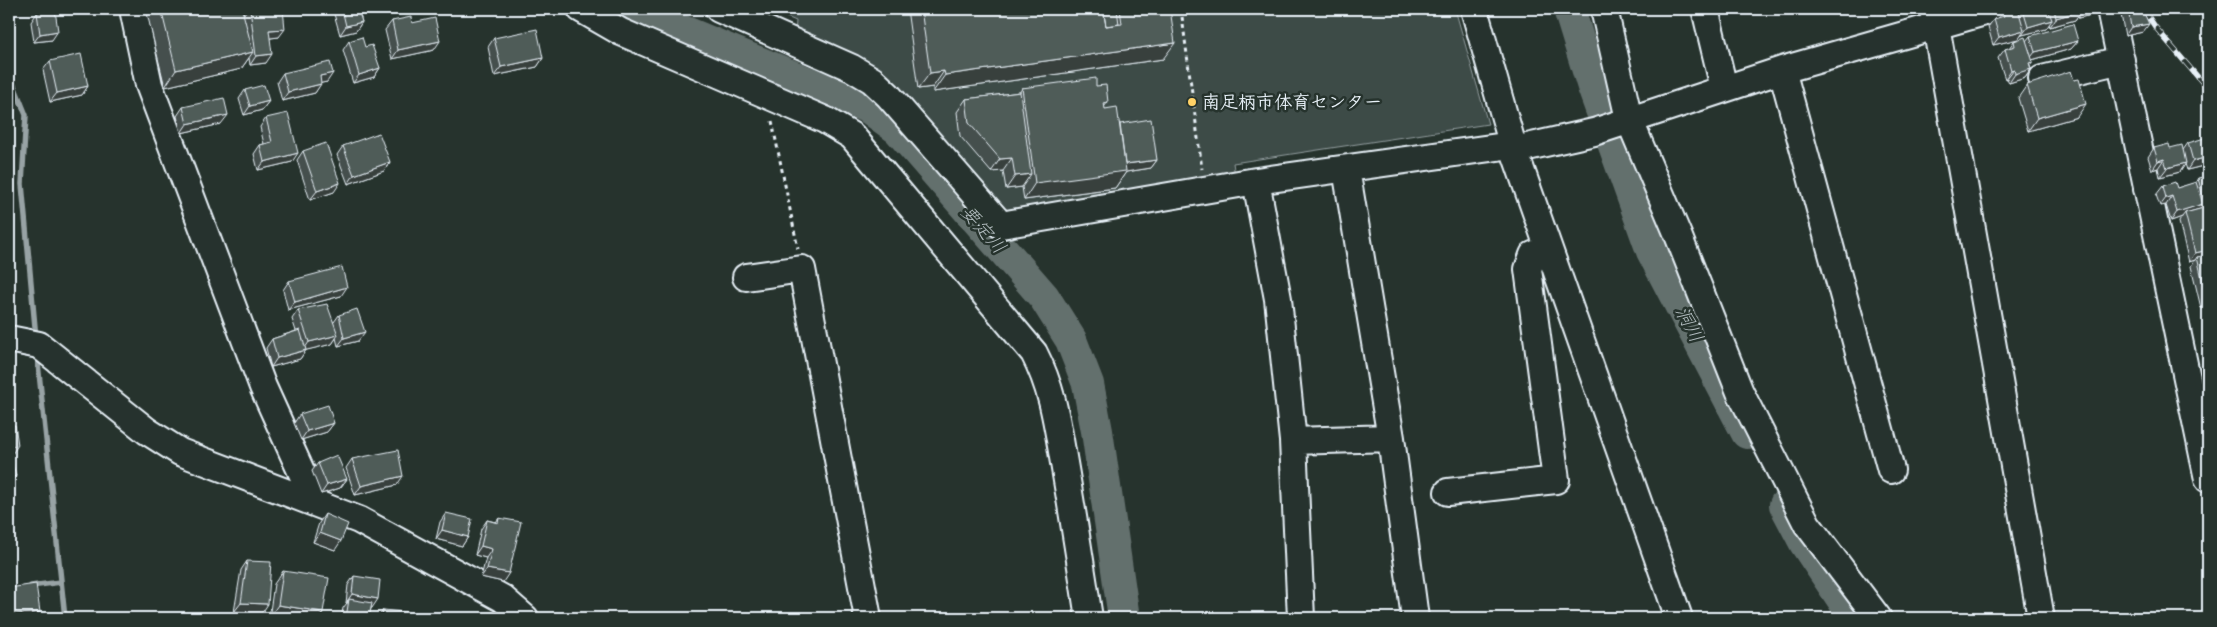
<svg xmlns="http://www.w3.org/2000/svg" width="2217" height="627" font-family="Sriracha,'Klee One',sans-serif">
	<rect width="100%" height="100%" fill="#26332d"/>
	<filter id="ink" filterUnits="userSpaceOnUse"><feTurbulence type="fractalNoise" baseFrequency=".02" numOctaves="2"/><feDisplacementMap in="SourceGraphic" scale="10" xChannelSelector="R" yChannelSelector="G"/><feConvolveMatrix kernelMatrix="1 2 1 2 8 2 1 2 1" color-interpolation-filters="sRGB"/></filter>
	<g filter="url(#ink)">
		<path fill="#3e4b47" stroke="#939ea0" d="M768 9H1455L1488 124 1233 163 1235 175 997 213 884 79 795 36 796 21Z"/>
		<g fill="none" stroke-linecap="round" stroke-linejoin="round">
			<path stroke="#98a3a5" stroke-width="5.5" d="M9 73 26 115 22 184 36 338
				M37 354 65 618
				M31 586 61 582"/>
			<path stroke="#636f6d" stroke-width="32" d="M630 9 869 108 898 129 1044 297 1071 340 1088 384 1097 431 1124 618
				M1569 9 1593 87 1652 251 1747 433
				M1785 505 1805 543 1855 618"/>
			<defs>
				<path id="minor" d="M133 9 149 85 263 387 315 502
					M581 9 621 32 825 120 852 136 1034 353C1053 390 1057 423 1064 463 1073 515 1081 566 1089 618
					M719 9 852 68 872 80 888 95 1001 225 1256 181 1512 145
					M1474 9 1514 150 1679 618
					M1604 9 1629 119 1678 235 1740 392 1807 524 1878 618
					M1705 9 1724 88
					M1933 9 2041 618
					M2110 9 2208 479
					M1782 70 1891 470
					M2042 79 2121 60
					M1514 150 1594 132 1782 70 1995 9
					M1346 169 1391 438 1415 618
					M1256 181 1278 299 1293 441 1301 618
					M2147 189 2208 171
					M746 277 802 269 868 618
					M9 339 39 345 147 431 180 452 359 520 502 598 525 618
					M1293 441 1391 438
					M1448 492 1556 480 1528 269 1533 255 1547 249"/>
			</defs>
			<use href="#minor" stroke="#e8f1f8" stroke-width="30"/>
			<path stroke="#e8f1f8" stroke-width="3" stroke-dasharray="4 4" stroke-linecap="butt" d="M1181 9 1202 169
				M772 121 798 249"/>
			<use href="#minor" stroke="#26332d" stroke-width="26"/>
			<defs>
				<path id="rail" d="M2143 9 2156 28 2208 89"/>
			</defs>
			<use href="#rail" stroke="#e8f1f8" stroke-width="5.5"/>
			<use href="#rail" stroke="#26332d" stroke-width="4" stroke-dasharray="11" stroke-linecap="butt"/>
		</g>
		<path fill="#454f4d" stroke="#e8f1f8" d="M146 9H242L244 14 247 9H283L279 37 270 38 266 63 250 65 249 58 241 69 165 87Z
			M338 9H358L362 22 356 31 340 35 334 14Z
			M907 9H1170L1163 59 933 92V87L918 89Z
			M2027 9H2104L2101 13 2078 18V16L2075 20 2050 27 2049 24 2046 29 2022 35 2021 34 2018 39 1993 45 1988 27 1994 19 1998 18 2003 11 2020 15 2023 10Z
			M2120 9H2142L2143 32 2125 36Z
			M37 13 52 40 34 42 31 22Z
			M392 21 412 23 434 50 392 59 385 30Z
			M2030 36 2078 41 2071 49 2032 60 2033 62 2030 66 2031 69 2025 78 2009 83 2007 78 2005 79 1998 58 2005 49 2009 48 2014 41H2026Z
			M494 38 543 58 537 67 494 76 488 47Z
			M349 41 365 47 380 68 374 77 353 83 343 50Z
			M50 61 88 86 82 95 50 102 43 70Z
			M283 73 327 82 321 83 315 93 282 101 277 82Z
			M2027 85 2077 117 2028 131 2018 98Z
			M1096 86 1108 102 1104 107 1105 109 1157 160 1151 168 1126 172 1115 188 1024 200 1022 187 1006 189 1003 171 991 172 960 136 957 112 966 99 1020 92 1022 88Z
			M245 90 269 101 262 110 244 115 239 99Z
			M183 107 221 124 181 133 177 116Z
			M266 118 292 162 258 170 254 154 260 145 264 144 260 127Z
			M2188 143 2207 165 2187 170 2185 164 2180 172 2160 177 2158 168 2152 170 2148 157 2154 148 2183 150Z
			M343 146 390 162 384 171 348 184 337 155Z
			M303 151 334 192 310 200 297 160Z
			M2198 178 2208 207 2201 209 2208 211V307L2201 308 2191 266 2195 260 2189 262 2179 222 2182 217 2171 221 2166 205 2160 206 2156 195 2163 186 2177 188 2195 183Z
			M289 281 341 296 288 310 283 290Z
			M298 310 334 322 339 315 358 341 338 346 336 338 332 344 306 350 300 359 271 367 266 348 272 339 296 331 292 319Z
			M300 414 334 423 327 432 301 440 294 423Z
			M352 459 397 485 355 495 346 468Z
			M318 463 347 479 340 488 321 494 312 471Z
			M446 513 468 537 462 546 436 539 440 522Z
			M325 514 335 550 313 542 319 523Z
			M499 518 503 582 481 577 486 558 475 555 481 529 487 520 496 522Z
			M247 561 262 613 234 612 241 570Z
			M283 571 323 612 319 618H269L274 584Z
			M354 576 372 608H371L369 618H341L343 608 347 603H346L348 585Z
			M383 610 426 618H378Z"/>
		<path fill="#38403e" stroke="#e8f1f8" d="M2084 9H2104L2101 13 2078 18Z
			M2081 11 2075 20 2050 27 2056 18Z
			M2052 20 2046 29 2022 35 2028 27Z
			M362 22 356 31 340 35 346 26Z
			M2149 24 2143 32 2125 36 2131 27Z
			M285 29 279 37 263 39 269 30Z
			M2024 30 2018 39 1993 45 1999 37Z
			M58 31 52 40 34 42 40 34Z
			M440 41 434 50 392 59 398 50Z
			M2078 41 2071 49 2028 61 2035 52Z
			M1175 43 1163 59 933 92 945 75Z
			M253 52 241 69 165 87 176 70Z
			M272 54 266 63 250 65 256 56Z
			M543 58 537 67 494 76 501 67Z
			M2033 62 2027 70 2031 69 2025 78 2009 83 2015 74 2029 63Z
			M380 68 374 77 353 83 359 75Z
			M2014 69 2007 78 2005 79 2011 70Z
			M944 71 933 87 918 89 930 73Z
			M333 73 327 82 313 85 320 76Z
			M321 84 315 93 282 101 288 92Z
			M88 86 82 95 50 102 57 93Z
			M269 101 262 110 244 115 250 106Z
			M2086 104 2077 117 2028 131 2037 118Z
			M228 115 221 124 181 133 187 124Z
			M298 153 292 162 258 170 264 162Z
			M2208 157V163L2207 165 2187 170 2193 161Z
			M1012 158 1003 171 991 172 1000 159Z
			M2164 159 2158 168 2152 170 2158 161Z
			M1157 160 1151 168 1126 172 1115 188 1024 200 1035 183 1119 165Z
			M390 162 384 171 348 184 354 175Z
			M2186 163 2180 172 2160 177 2167 168Z
			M1031 174 1022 187 1006 189 1015 176Z
			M340 183 334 192 310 200 317 191Z
			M2172 196 2166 205 2160 206 2166 198Z
			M2208 200V207L2185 213 2182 217 2171 221 2177 212 2202 204 2204 201Z
			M2208 250V257H2197L2195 260 2189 262 2195 253Z
			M347 287 341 296 288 310 295 302Z
			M2208 299V307L2201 308 2207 300Z
			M365 332 358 341 338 346 344 338Z
			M338 335 332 344 303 351 309 342Z
			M306 350 300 359 271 367 277 358Z
			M334 423 327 432 301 440 307 431Z
			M18 445 12 454 9 455V447Z
			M16 476 10 485H9V478Z
			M403 476 397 485 355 495 361 486Z
			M347 479 340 488 321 494 327 485Z
			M442 530 468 537 462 546 436 539Z
			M320 533 341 541 335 550 313 542Z
			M481 546 492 549 486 558 475 555Z
			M487 569 509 573 503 582 481 577Z
			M352 594 378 599 372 608 348 604 349 599 347 603H346Z
			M241 603 268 604 262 613 234 612Z
			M278 605 323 612 319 618H269Z
			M40 612 36 618H9V615Z"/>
		<path fill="#505c59" stroke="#e8f1f8" d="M161 9H242L253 52 176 70Z
			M250 9H283L285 29 269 30 272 54 256 56Z
			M342 9H358L362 22 346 26Z
			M921 9H1103L1106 26 1122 24 1120 9H1170L1175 43 945 75 944 71 930 73Z
			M1103 9H1117L1119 24 1106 26Z
			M2012 9H2018L2024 30 1999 37 1994 19 2004 16 2003 11Z
			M2028 9H2048L2052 20 2028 27 2023 10Z
			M2054 9H2081V11L2056 18Z
			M2128 9H2142L2149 24 2131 27Z
			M55 10 58 31 40 34 37 13Z
			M411 17 412 23 435 18 440 41 398 50 392 21Z
			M2073 24 2078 41 2035 52 2030 36Z
			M537 29 543 58 501 67 494 38Z
			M362 37 365 47 372 45 380 68 359 75 349 41Z
			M2025 37 2033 62 2029 63 2031 69 2015 74 2014 69 2011 70 2005 49 2015 46 2014 41Z
			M81 54 88 86 57 93 50 61Z
			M330 62 333 73 320 76 321 84 288 92 283 73Z
			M2071 71 2074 80 2079 79 2086 104 2037 118 2027 85Z
			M1096 78V86L1106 85 1108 102 1104 103 1105 109 1117 107 1126 171 1035 183 1022 88Z
			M264 85 269 101 250 106 245 90Z
			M1020 92 1031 174 1015 176 1012 158 1000 159 969 123 966 99Z
			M224 98 228 115 187 124 183 107Z
			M288 113 298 153 264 162 260 145 272 142 266 118Z
			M1151 119 1157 160 1125 164 1120 124Z
			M379 133 390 162 354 175 343 146Z
			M2208 137V157L2193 161 2188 143Z
			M326 143 340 183 317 191 303 151Z
			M2169 144 2170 148 2182 145 2186 163 2167 168 2164 159 2158 161 2154 148Z
			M2208 176V200L2204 201 2198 178Z
			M2175 182 2177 188 2196 182 2203 204 2177 212 2172 196 2166 198 2163 186Z
			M2207 207 2208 211V250L2195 253 2185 213Z
			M2208 255V299L2207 300 2197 257Z
			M342 267 347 287 295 302 289 281Z
			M327 304 338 335 309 342 298 310Z
			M357 309 365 332 344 338 339 315Z
			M300 330 306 350 277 358 272 339Z
			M328 405 334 423 307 431 300 414Z
			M15 425 18 445 9 447V426Z
			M398 450 403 476 361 486 352 459Z
			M10 453 16 476 9 478V454Z
			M337 455 347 479 327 485 318 463Z
			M446 513 472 519 468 537 442 530Z
			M325 514 348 524 341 541 320 533Z
			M499 518 521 522 509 573 487 569 492 549 481 546 487 520 498 523Z
			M247 561 271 562 268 604 241 603Z
			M283 571 329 578 323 612 278 605Z
			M354 576 380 580 378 599 352 594Z
			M36 584 40 612 9 615V588Z
			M349 599 372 603 369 618H346Z
			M383 610 426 614V618H382Z"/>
	</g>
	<circle fill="#ffd166" stroke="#26332d" stroke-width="2" cx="1192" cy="102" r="5"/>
	<g text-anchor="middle" stroke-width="5" stroke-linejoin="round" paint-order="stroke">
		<g font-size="18" font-weight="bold" fill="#e8f1f8" stroke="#26332d" text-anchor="start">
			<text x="1202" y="108">南足柄市体育センター</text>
		</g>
		<g font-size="19" font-style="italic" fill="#b3bdc0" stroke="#26332d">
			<text transform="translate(984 229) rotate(49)" y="7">要定川</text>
			<text transform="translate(1690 324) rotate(62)" y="7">洞川</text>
		</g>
	</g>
	<rect width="2217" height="627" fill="none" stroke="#26332d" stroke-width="30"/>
	<rect x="15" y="15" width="2187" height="597" fill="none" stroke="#e8f1f8" stroke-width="2" filter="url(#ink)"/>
</svg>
